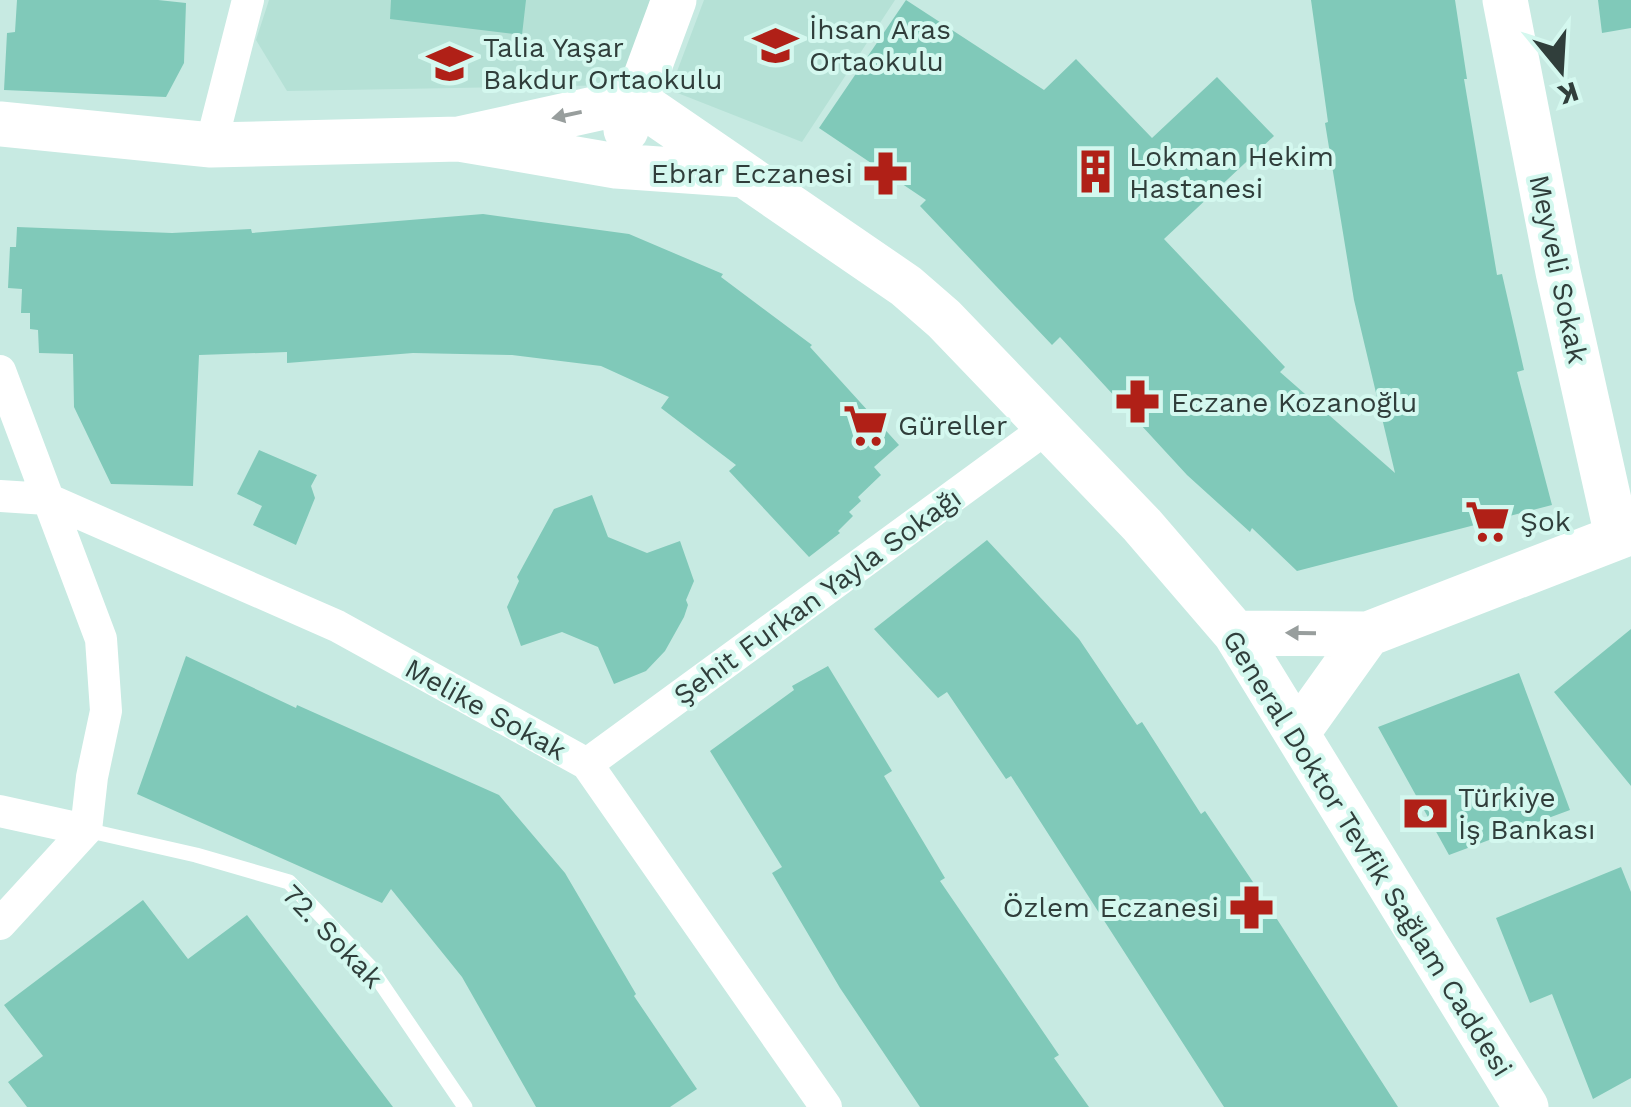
<svg xmlns="http://www.w3.org/2000/svg" width="1631" height="1107" font-family="'Work Sans',sans-serif">
	<rect width="100%" height="100%" fill="#c7eae2"/>
	<path fill="#b5e1d6" d="M269 0H650L624 85 287 91 256 40Z
		M704 0H895L802 142 670 90Z"/>
	<path fill="#80c9b9" d="M17 0H158L186 3 184 63 166 97 4 90 7 33 15 32Z
		M391 0H526L522 35 390 19Z
		M906 0 1044 90 1076 59 1152 138 1217 77 1274 136 1164 239 1285 367 1280 372 1395 473 1354 300 1325 123 1328 122 1311 0H1455L1467 79H1464L1497 275 1502 274 1524 370 1517 372 1552 505 1297 571 1252 528 1250 532 1187 475 1060 337 1052 345 920 206 926 200 819 128Z
		M1598 0H1631V28L1602 33Z
		M483 214 629 234 723 274 721 277 812 345 810 347 899 445 874 467 881 475 858 497 861 501 849 512 853 516 838 531 840 533 809 557 729 471 736 465 661 408 669 397 601 366 512 355 413 353 287 363V352L199 355 193 486 111 484 74 407 73 354 39 353 38 330 30 329V313H21L22 289 8 288 10 247H16L17 227 172 233 251 229 252 233Z
		M259 450 317 475 311 486 315 498 296 545 253 525 262 506 237 494Z
		M592 495 608 537 647 553 680 541 694 581 686 600 688 605 684 617 665 651 646 671 614 684 598 647 562 632 521 646 507 607 519 581 517 577 554 509Z
		M987 540 1079 639 1137 725 1142 722 1201 814 1205 811 1255 885 1398 1107H1224L1011 776 1006 779 947 692 938 698 874 629Z
		M1631 629V786L1554 692Z
		M186 656 296 708 297 705 499 795 565 873 636 994 634 996 697 1089 670 1107H536L462 977 391 889 382 903 137 794Z
		M828 666 892 771 884 776 945 878 940 881 1059 1055 1054 1058 1089 1107H920L840 988 772 873 782 867 710 751 794 690 792 686Z
		M1519 673 1570 810 1449 855 1378 727Z
		M1621 867 1631 892V1078L1593 1099 1552 994 1530 1003 1496 918Z
		M143 900 188 959 247 915 393 1107H27L8 1082 43 1056 4 1005Z"/>
	<g fill="none" stroke-linecap="round" stroke-linejoin="round">
		<path stroke="#fff" stroke-width="15" d="M86 830 196 855 289 882 370 967 465 1107"/>
		<path stroke="#fff" stroke-width="32" d="M211 145 248 0
			M0 371 101 639 106 711 92 777 86 830 0 924
			M0 496 47 499 337 626 587 764 826 1107
			M587 764 1048 427
			M0 811 86 830"/>
		<path stroke="#fff" stroke-width="45" d="M1505 0 1558 272 1617 536
			M0 124 211 145 459 139 616 166 744 175
			M626 130 674 0
			M459 139 635 100 906 286 944 319 1142 525 1235 633 1526 1107
			M1235 633 1368 634 1631 532
			M1298 732 1368 634"/>
	</g>
	<defs><path id="oneway-solid" d="M-6-.8H1V-3.2L6.5 0L1 3.2V.8H-6Z" transform="scale(2.5)"/></defs>
	<g fill="#989e9d">
		<use href="#oneway-solid" transform="translate(567 115) rotate(168)"/>
		<use href="#oneway-solid" transform="translate(1301 633) rotate(-179)"/>
	</g>
	<defs>
		<symbol id="school-bare" viewBox="-9 -9 18 18"><path d="M0-5L7-2L0 1L-7-2ZM-4 1L0 2.5L4 1V4Q0 6-4 4Z" fill="#b02017" stroke="#d4f8ef" stroke-width="2.5" paint-order="stroke"/></symbol>
		<symbol id="building-bare" viewBox="-9 -9 18 18"><path d="M-4-6H4V6H1V3H-1V6H-4ZM-2.5-4.3h1.7v1.8h-1.7ZM.8-4.3h1.7v1.8H.8ZM-2.5-1h1.7V.8h-1.7ZM.8-1h1.7V.8H.8Z" fill="#b02017" stroke="#d4f8ef" stroke-width="2.5" paint-order="stroke"/></symbol>
		<symbol id="pharmacy-bare" viewBox="-9 -9 18 18"><path d="M-2-6h4v4h4v4h-4v4h-4v-4h-4v-4h4Z" fill="#b02017" stroke="#d4f8ef" stroke-width="2.5" paint-order="stroke"/></symbol>
		<symbol id="supermarket-bare" viewBox="-9 -9 18 18"><path d="M-6-5.5h2.5l.6 2H6L4.5 2H-2.5L-4.4-4H-6ZM-1.5 3.2a1.3 1.3 0 1 0 .1 0ZM3 3.2a1.3 1.3 0 1 0 .1 0Z" fill="#b02017" stroke="#d4f8ef" stroke-width="2.5" paint-order="stroke"/></symbol>
		<symbol id="bank-bare" viewBox="-9 -9 18 18"><path d="M-6-4H6V4H-6ZM0-2.3a2.3 2.3 0 1 0 0 4.6a2.3 2.3 0 1 0 0-4.6Z" fill="#b02017" stroke="#d4f8ef" stroke-width="2.5" paint-order="stroke"/></symbol>
	</defs>
	<g fill-rule="evenodd">
		<use href="#school-bare" x="744" y="14" width="63" height="63"/>
		<use href="#school-bare" x="418" y="32" width="63" height="63"/>
		<use href="#building-bare" x="1064" y="140" width="63" height="63"/>
		<use href="#pharmacy-bare" x="854" y="142" width="63" height="63"/>
		<use href="#pharmacy-bare" x="1106" y="370" width="63" height="63"/>
		<use href="#supermarket-bare" x="834" y="394" width="63" height="63"/>
		<use href="#supermarket-bare" x="1456" y="490" width="63" height="63"/>
		<use href="#bank-bare" x="1394" y="782" width="63" height="63"/>
		<use href="#pharmacy-bare" x="1220" y="876" width="63" height="63"/>
	</g>
	<g text-anchor="middle" stroke-width="8" stroke-linejoin="round" paint-order="stroke">
		<g font-size="28" fill="#303e3b" stroke="#d4f8ef" text-anchor="start">
			<text x="809" y="39">İhsan Aras<tspan x="809" dy="32">Ortaokulu</tspan></text>
			<text x="483" y="57">Talia Yaşar<tspan x="483" dy="32">Bakdur Ortaokulu</tspan></text>
			<text x="1129" y="166">Lokman Hekim<tspan x="1129" dy="32">Hastanesi</tspan></text>
			<text x="853" y="183" text-anchor="end">Ebrar Eczanesi</text>
			<text x="1171" y="412">Eczane Kozanoğlu</text>
			<text x="898" y="435">Güreller</text>
			<text x="1520" y="531">Şok</text>
			<text x="1458" y="807">Türkiye<tspan x="1458" dy="32">İş Bankası</tspan></text>
			<text x="1219" y="917" text-anchor="end">Özlem Eczanesi</text>
		</g>
		<g font-size="28" fill="#303e3b" stroke="#d4f8ef">
			<text transform="translate(1559 269) rotate(78)" y="10">Meyveli Sokak</text>
			<text transform="translate(817 596) rotate(-36)" y="10">Şehit Furkan Yayla Sokağı</text>
			<text transform="translate(486 709) rotate(29)" y="10">Melike Sokak</text>
			<text transform="translate(1368 853) rotate(58)" y="10">General Doktor Tevfik Sağlam Caddesi</text>
			<text transform="translate(333 936) rotate(46)" y="10">72. Sokak</text>
		</g>
	</g>
	<g transform="translate(1561 70) rotate(162)" stroke="#d4f8ef" stroke-width="8" paint-order="stroke">
	<path d="M0-8L18 38L0 25L-18 38Z" fill="#303e3b"/>
	<text y="-15" font-size="28" font-weight="bold" text-anchor="middle" fill="#303e3b">K</text>
	</g>
</svg>
